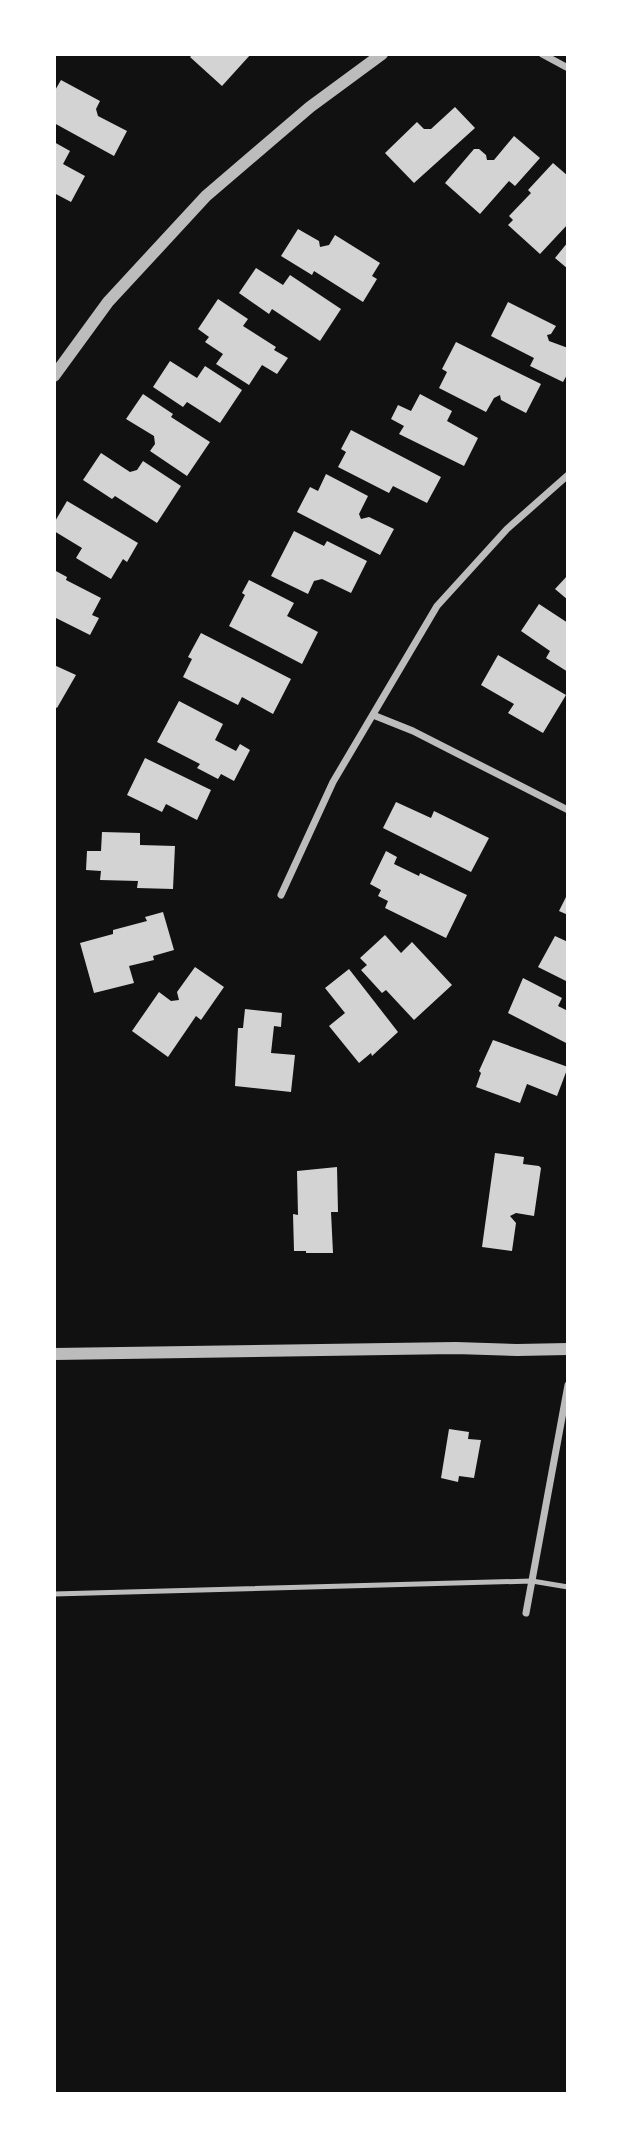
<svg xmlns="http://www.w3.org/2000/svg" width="622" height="2148" font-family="'Varela Round',sans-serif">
	<rect width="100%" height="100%" fill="#111"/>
	<path fill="#d3d3d3" d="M193 54H251L222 86 190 57Z
		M61 80 100 101 96 109 98 116 127 131 114 156 54 123V92Z
		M455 107 475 128 414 183 385 153 417 122 424 129H431Z
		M514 136 540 158 515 186 509 181 480 214 445 183 474 149H479L486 155 487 160H494Z
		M54 142 70 151 63 164 85 176 71 202 54 193Z
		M553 163 568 176V224L540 254 508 225 513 220 509 216 531 193 528 190Z
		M298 229 319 241 320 247 329 245 335 235 380 263 372 276 377 279 363 302 314 271 312 275 281 256Z
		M568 242V269L555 258Z
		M256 268 283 285 290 275 341 309 320 341 272 309 269 314 239 293Z
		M218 299 248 319 243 326 276 347 274 350 288 358 277 374 262 365 249 385 216 364 223 354 205 342 209 337 198 329Z
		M508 302 556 326 551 334 547 335 549 341 568 348V373L563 382 530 366 534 358 491 336Z
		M456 342 541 384 526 413 501 400 500 395 494 398 486 412 439 388 447 372 442 369Z
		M170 361 197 378 205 366 242 390 220 423 187 402 183 407 153 387Z
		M143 394 173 414 171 417 210 442 187 476 150 451 155 444 154 436 126 419Z
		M420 394 452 411 447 421 478 438 464 466 399 434 404 426 391 419 398 405 411 411Z
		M351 430 441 477 427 503 393 486 389 493 338 467 346 452 341 449Z
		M101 453 130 472 137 470 143 461 181 486 157 523 115 496 112 499 83 480Z
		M326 474 368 496 359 514 361 519 369 517 394 529 380 555 297 512 310 487 318 491Z
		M67 501 138 543 127 562 123 559 111 579 76 558 82 548 54 531V523Z
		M294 531 324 546 327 541 367 561 351 593 322 579 314 581 308 594 271 576Z
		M54 570 67 577 66 580 101 598 92 615 99 618 90 635 54 617Z
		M568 575V600L555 589Z
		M249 580 294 603 287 616 318 632 302 664 229 626 245 595 242 593Z
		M539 604 568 623V672L546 658 550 651 521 631Z
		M201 633 291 679 273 714 242 697 238 705 183 677 192 659 188 657Z
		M498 655 566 695 543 733 508 713 514 704 481 685Z
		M54 665 76 675 57 708 54 706Z
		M179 701 223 724 215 740 236 751 240 744 250 750 234 781 221 774 218 779 197 768 200 764 157 742Z
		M145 758 211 790 197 820 166 804 162 812 127 795Z
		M396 802 431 818 434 811 489 838 471 872 383 828Z
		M102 832 140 833V845L175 846 173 889 137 888 138 881 100 880 101 871 86 870 87 851H101Z
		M386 851 397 857 394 864 419 876 420 873 467 895 446 938 385 908 388 901 378 896 381 890 370 884Z
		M568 893V915L559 911Z
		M163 912 174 950 153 956 154 960 129 966 134 983 94 993 80 943 113 934V930L147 921 145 917Z
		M385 935 401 953 412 942 452 985 414 1020 386 990 382 993 361 970 367 965 360 958Z
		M555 936 568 942V982L538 967Z
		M195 967 224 987 201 1020 196 1016 168 1057 132 1031 159 992 171 1001 179 1000 177 992Z
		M349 969 398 1032 372 1056 371 1053 359 1063 329 1026 345 1013 325 988Z
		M523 978 562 998 558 1006 568 1011V1044L508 1013Z
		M245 1009 282 1013 281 1027 274 1026 271 1053 295 1055 291 1092 235 1086 238 1028H243Z
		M493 1040 568 1067 557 1096 527 1084 520 1103 476 1087 481 1073 479 1071Z
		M495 1153 524 1157 523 1164 539 1166 541 1168 534 1216 516 1213 510 1216 516 1223 512 1251 482 1247Z
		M337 1167 338 1212H331L333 1253H306V1251H294L293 1214 298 1215 297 1171Z
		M449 1429 469 1432 468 1439 481 1440 474 1478 459 1476 458 1482 441 1478Z"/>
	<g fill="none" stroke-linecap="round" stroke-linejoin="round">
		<path stroke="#bcbcbc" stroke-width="5" d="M54 1594 532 1581 568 1587"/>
		<path stroke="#bcbcbc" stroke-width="7" d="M542 54 568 68
			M373 715 413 731 568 810
			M281 895 333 782 437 606 507 529 568 475
			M526 1613 568 1385"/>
		<path stroke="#bcbcbc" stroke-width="12" d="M54 376 108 302 206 196 310 107 382 54
			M54 1354 456 1348 517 1350 568 1349"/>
	</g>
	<rect width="622" height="2148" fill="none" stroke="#ffffff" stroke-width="112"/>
</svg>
